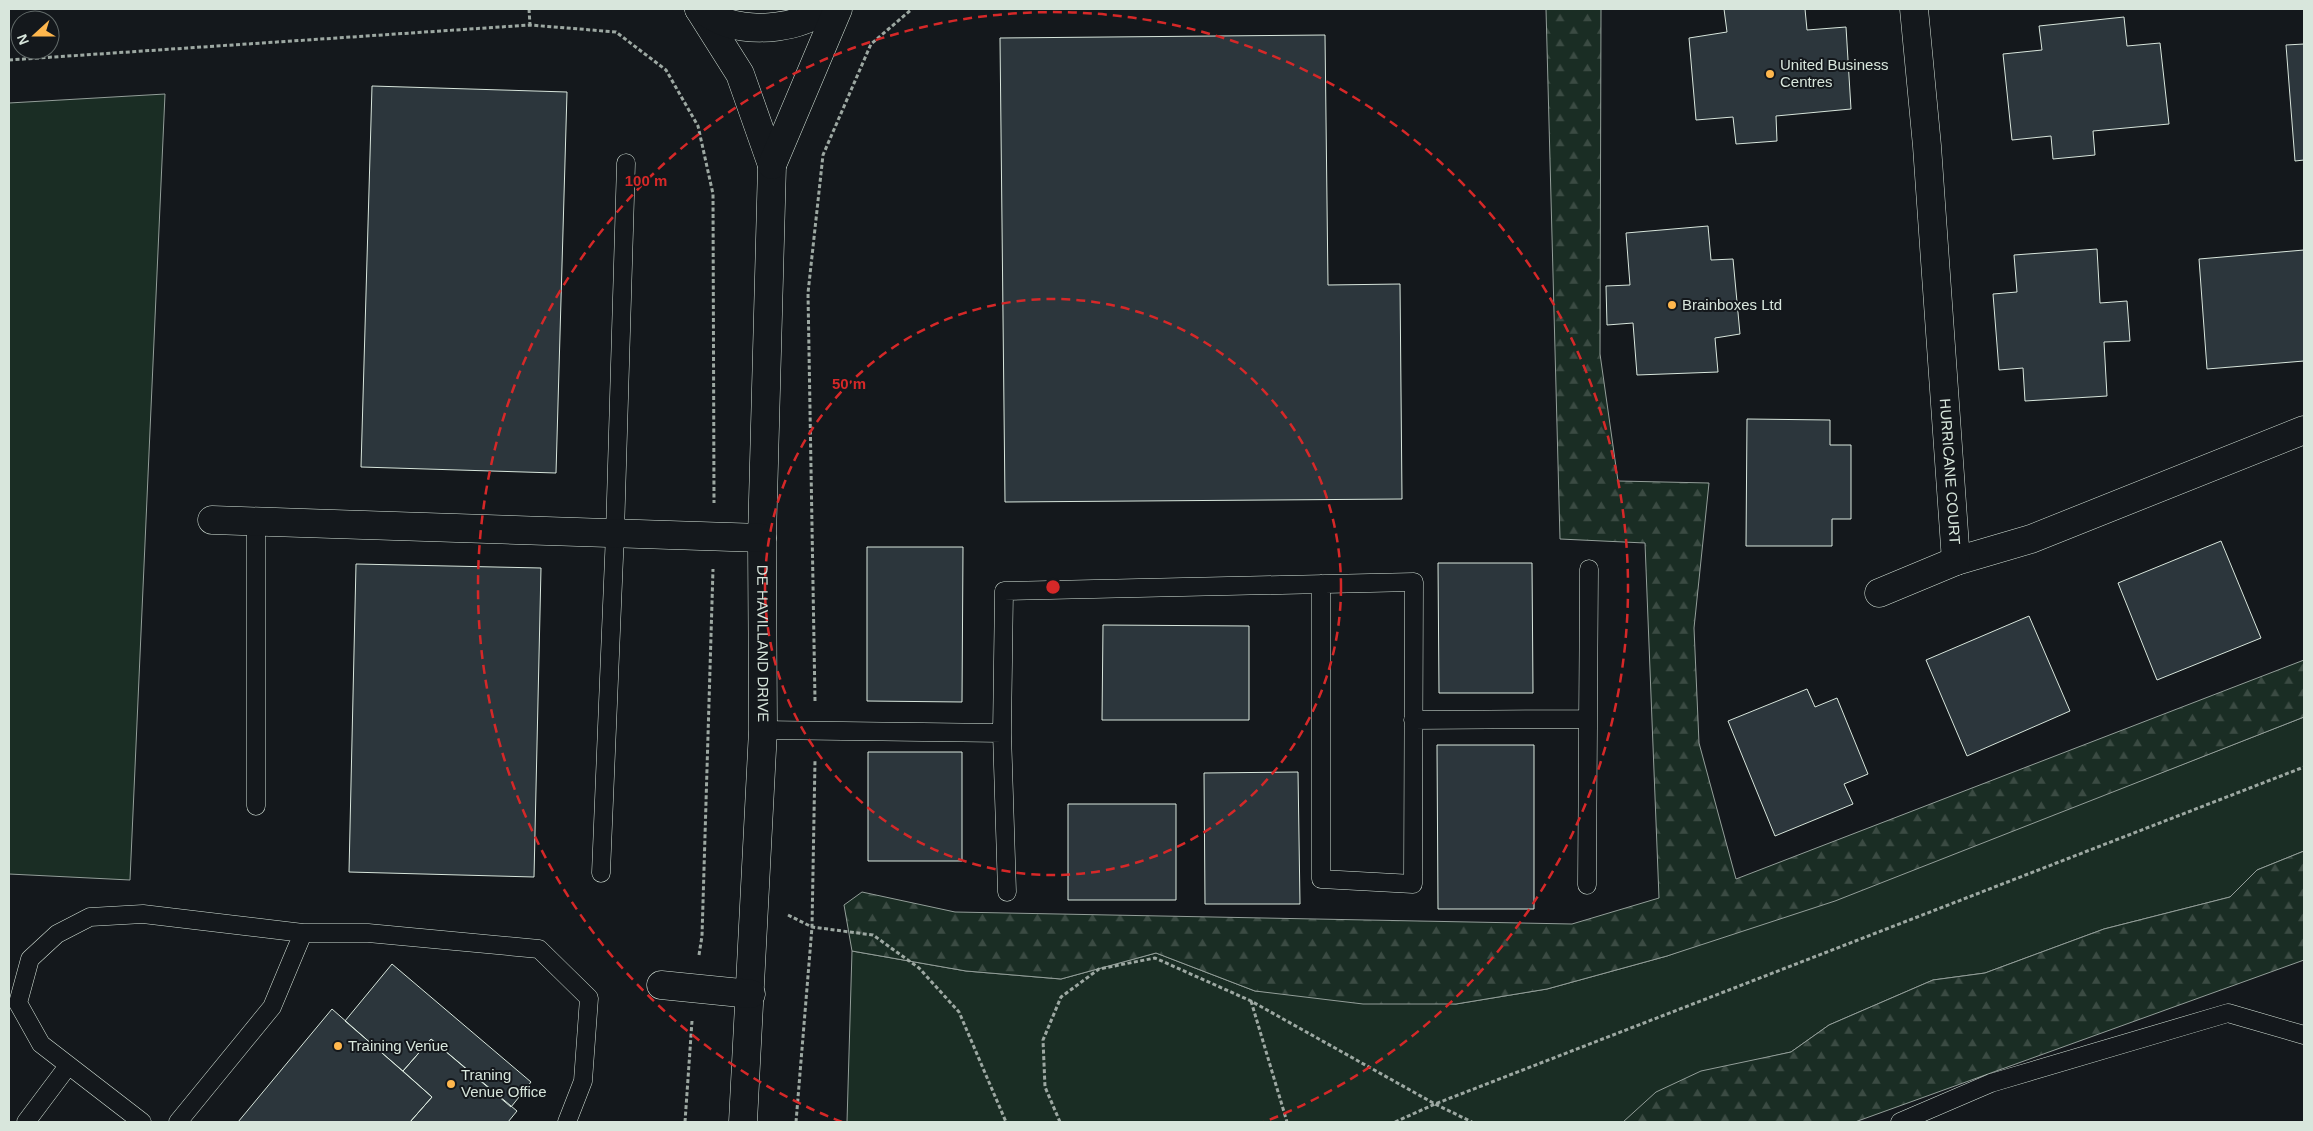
<svg xmlns="http://www.w3.org/2000/svg" width="2313" height="1131" font-family="Helvetica,sans-serif">
	<defs>
		<pattern id="forest-firs" width="22" height="20" patternUnits="userSpaceOnUse" patternTransform="scale(1.25)"><rect width="22" height="20" fill="#1a2d24"/><path d="M5 1l3.5 6h-7zM16 11l3.5 6h-7z" fill="#3b4b43"/></pattern>
	</defs>
	<rect width="100%" height="100%" fill="#14181c"/>
	<path fill="#1a2d24" stroke="#939e99" d="M165 94 130 880 9 874V103Z
		M2304 717V851L2257 870 2230 897 2104 929 1985 973 1933 980 1829 1025 1791 1052 1747 1062 1623 1122H847L852 951 966 971 1061 979 1156 953 1255 991 1456 1004 1547 989 1667 956 2145 779Z"/>
	<path fill="url(#forest-firs)" stroke="#939e99" d="M1546 9H1601L1600 354 1618 481 1709 483 1694 628 1699 743 1736 879 2304 660V717L1835 901 1667 956 1547 989 1456 1004H1363L1255 991 1156 953 1061 979 966 971 852 951 844 905 862 892 955 912 1572 924 1659 898 1645 543 1560 539Z
		M2304 851V960L1855 1122H1623L1656 1092 1701 1071 1791 1052 1829 1025 1933 980 1985 973 2104 929 2230 897 2257 870Z"/>
	<path fill="#2c363c" stroke="#d8e6dc" d="M1724 9H1805L1807 30 1846 27 1851 109 1776 116 1777 141 1736 144 1733 117 1696 120 1689 38 1727 32Z
		M2124 17 2127 46 2160 43 2169 124 2093 131 2095 155 2053 159 2051 136 2012 140 2003 54 2042 50 2039 26Z
		M1325 35 1328 285 1400 284 1402 499 1005 502 1000 38Z
		M2304 44V160L2295 161 2286 45Z
		M372 86 567 92 556 473 361 467Z
		M1708 226 1711 260 1733 259 1740 334 1715 338 1718 372 1637 375 1633 323 1607 325 1606 286 1630 285 1626 233Z
		M2097 249 2100 303 2127 301 2130 341 2104 342 2107 396 2025 401 2023 368 1999 370 1993 294 2017 292 2014 255Z
		M2304 250V361L2207 369 2199 259Z
		M1747 419 1830 420V445H1851V519H1832V546H1746Z
		M2221 541 2261 638 2157 680 2118 583Z
		M867 547H963L962 702 867 701Z
		M1438 563H1532L1533 693H1439Z
		M356 564 541 568 534 877 349 872Z
		M2029 616 2070 711 1967 756 1926 660Z
		M1103 625 1249 626V720H1102Z
		M1807 689 1815 707 1837 698 1868 774 1844 784 1853 804 1775 836 1728 721Z
		M1437 745H1534V909H1438Z
		M868 752H962V861H868Z
		M1298 772 1300 904H1205L1204 773Z
		M1068 804H1176V900H1068Z
		M392 964 531 1082 511 1107 431 1039 403 1071 345 1021Z
		M332 1009 432 1097 410 1122H238Z
		M431 1039 517 1111 508 1122H410L432 1097 403 1071Z"/>
	<g fill="none" stroke-linecap="round" stroke-linejoin="round">
		<defs>
			<path id="lane" d="M256 521V806
				M1413 720 1587 719
				M763 730 1002 733
				M601 873 615 533 626 163
				M1587 885 1589 569
				M1007 892 1002 733 1004 591 1414 582 1413 884 1321 879V584
				M26 1122 68 1066
				M142 1122 41 1044 18 1003 30 959 57 934 90 917 143 914 303 933H368L539 949 589 998 583 1081 567 1122
				M178 1122 272 1007 303 933
				M1900 1122 1991 1083 2228 1013 2304 1035"/>
			<g id="street">
				<path id="s1" d="M699 9 740 74 772 165 762 538 763 730 743 1122"/>
				<path d="M699 9C708 13 717 20 727 23 757 32 799 28 824 9"/>
				<path id="s2" d="M1914 9 1927 146 1956 561 2031 539 2304 430"/>
				<path d="M772 165 838 9"/>
				<path d="M212 520 762 538"/>
				<path d="M1879 593 1956 561"/>
				<path d="M661 985 751 994"/>
			</g>
		</defs>
		<use href="#lane" stroke="#d8e6dc" stroke-width="19"/>
		<use href="#street" stroke="#d8e6dc" stroke-width="29"/>
		<path stroke="#9da8a2" stroke-width="3" stroke-dasharray="4 2.5" stroke-linecap="butt" d="M529 9 530 25
			M9 60 530 25 616 32 666 70 698 126 713 194 714 503
			M815 701 808 293 823 155 871 44 912 9
			M788 915 812 927 873 935 919 968 959 1012 1006 1122
			M699 955 702 936 713 569
			M1251 1001 1287 1122
			M685 1122 692 1021
			M796 1122 812 927 815 760
			M1060 1122 1045 1087 1043 1040 1061 997 1099 969 1155 958 1251 1001 1435 1104 1472 1122
			M1395 1122 1435 1104 2304 767"/>
		<use href="#lane" stroke="#14181c" stroke-width="18"/>
		<use href="#street" stroke="#14181c" stroke-width="28"/>
	</g>
	<g fill="none" stroke="#d62828" stroke-width="2.5" stroke-dasharray="9 6">
		<circle cx="1053" cy="587" r="288"/>
		<path d="M842 1122A575 575 0 1 1 1264 1122"/>
	</g>
	<g fill="#ffb74d" stroke="#14181c" stroke-width="2">
		<circle cx="1770" cy="74" r="5"/>
		<circle cx="1672" cy="305" r="5"/>
		<circle cx="338" cy="1046" r="5"/>
		<circle cx="451" cy="1084" r="5"/>
	</g>
	<g text-anchor="middle" stroke-width="4" stroke-linejoin="round" paint-order="stroke">
		<g font-size="15" fill="#d8e6dc" stroke="#14181c" text-anchor="start">
			<text x="1780" y="70">United Business<tspan x="1780" dy="17">Centres</tspan></text>
			<text x="1682" y="310">Brainboxes Ltd</text>
			<text x="348" y="1051">Training Venue</text>
			<text x="461" y="1080">Traning<tspan x="461" dy="17">Venue Office</tspan></text>
		</g>
		<g font-size="15" fill="#d8e6dc" stroke="#14181c">
			<text dy="5" stroke="none"><textPath href="#s2" startOffset="464">HURRICANE COURT</textPath></text>
			<text dy="5" stroke="none"><textPath href="#s1" startOffset="652">DE HAVILLAND DRIVE</textPath></text>
		</g>
	</g>
	<circle cx="1053" cy="587" r="8" fill="#d62828" stroke="#14181c" stroke-width="2.5"/>
	<g font-size="15" text-anchor="middle" font-weight="bold" fill="#d62828" stroke="#14181c" stroke-width="4" stroke-linejoin="round" paint-order="stroke">
		<text x="646" y="186">100 m</text>
		<text x="849" y="389">50 m</text>
	</g>
	<rect width="2313" height="1131" fill="none" stroke="#d8e6dc" stroke-width="20"/>
	<g transform="translate(35 35) rotate(249)"><circle r="24" fill="#14181c" stroke="#626a69"/>
	<path d="M0-4L9 19L0 12L-9 19Z" fill="#ffb74d"/>
	<text y="-8" font-size="14" font-weight="bold" text-anchor="middle" fill="#d8e6dc">N</text>
	</g>
</svg>
